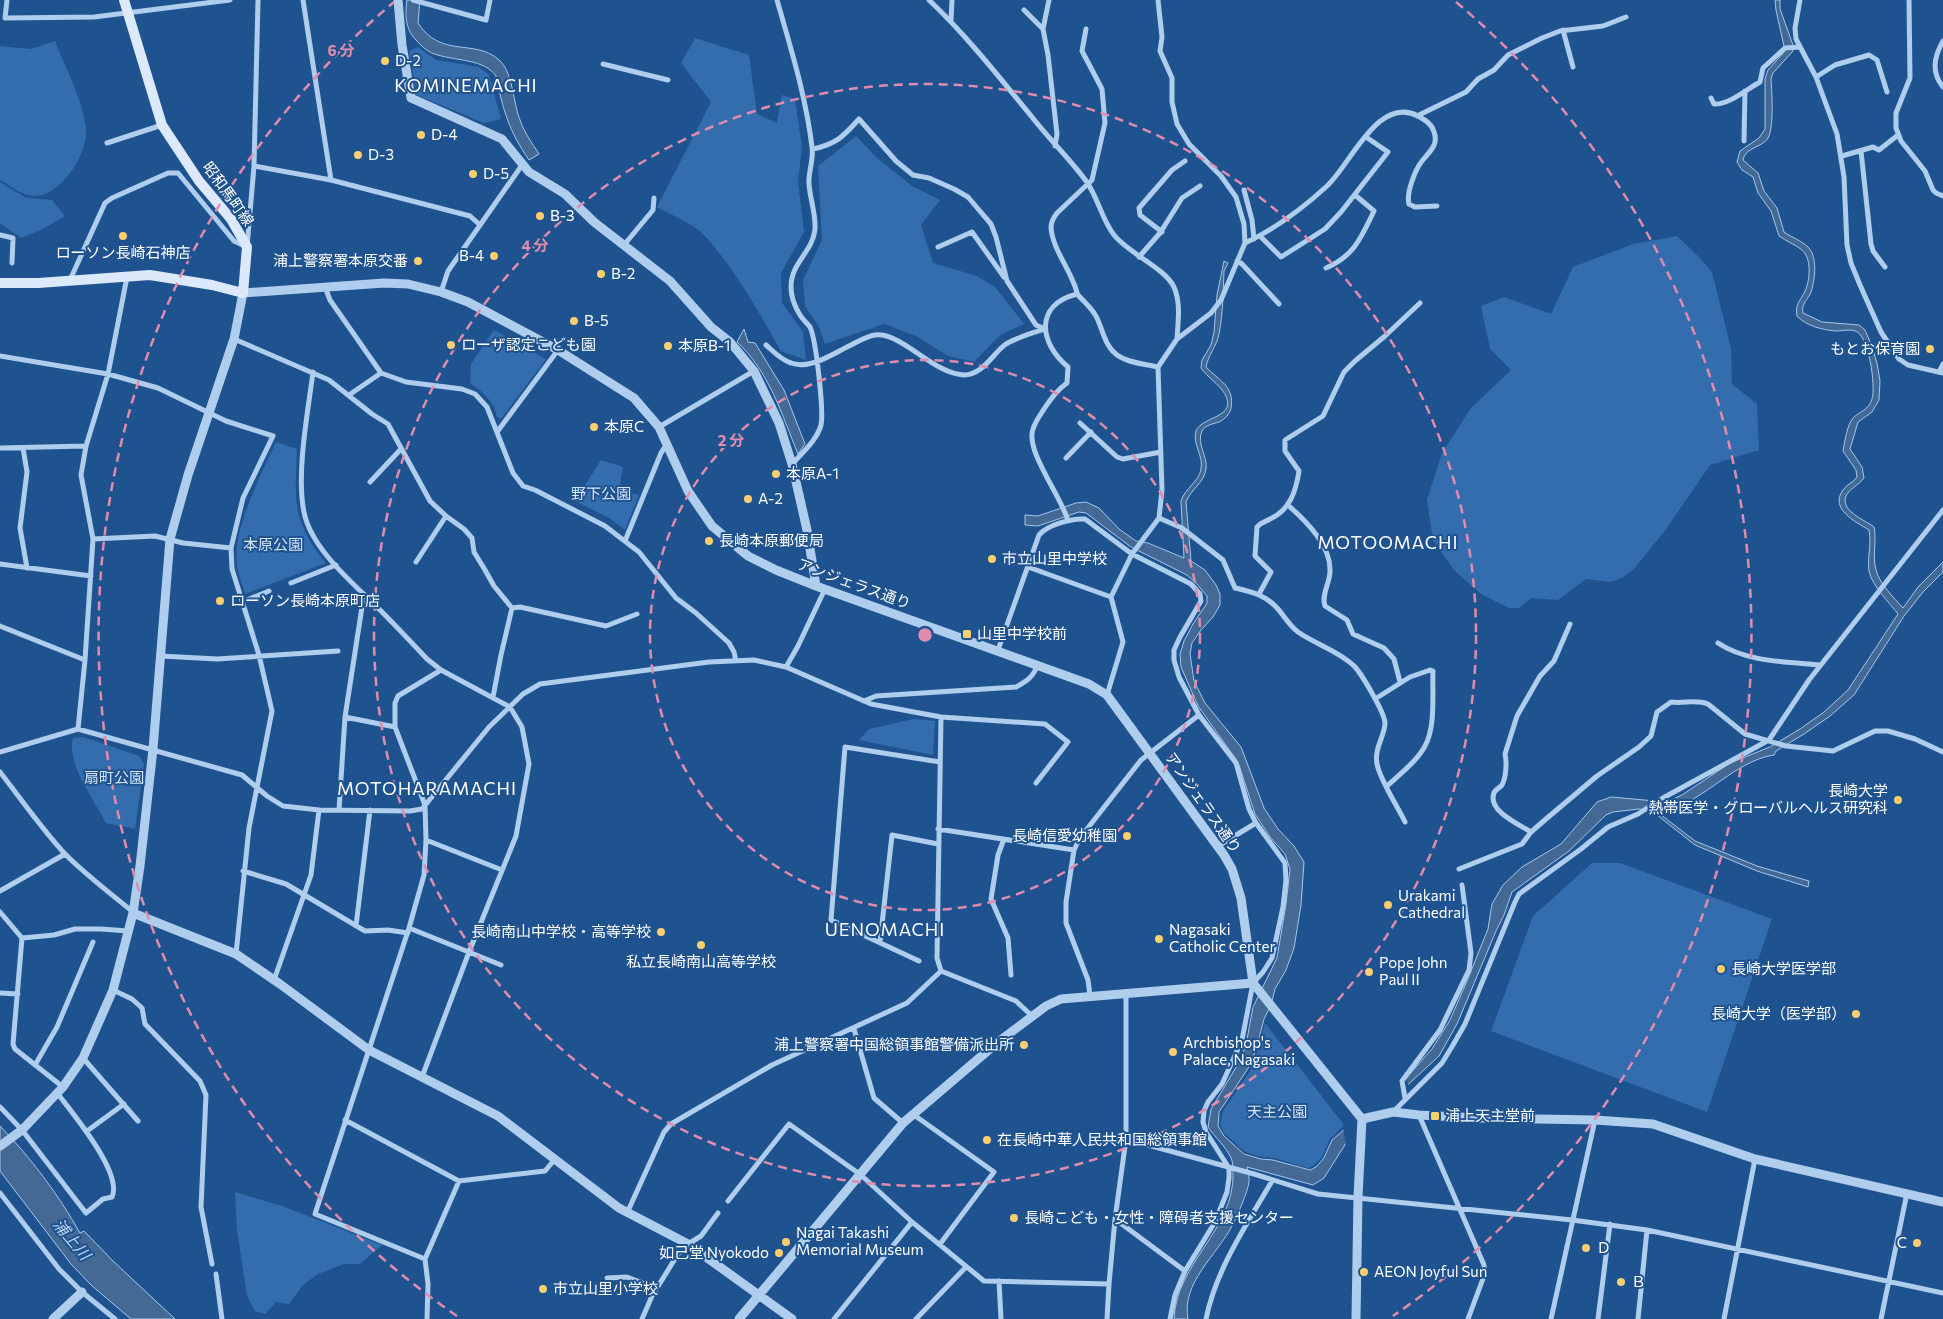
<svg xmlns="http://www.w3.org/2000/svg" width="1943" height="1319" font-family="Commissioner,'Noto Sans JP',sans-serif">
	<rect width="100%" height="100%" fill="#1f5390"/>
	<path fill="#336dad" d="M695 38 749 55 757 114 777 123 782 95 795 99 802 147 798 182 804 232 781 273 782 303 803 332 806 360 781 351C759 312 732 264 701 232 691 223 669 214 657 207L711 102 681 63Z
		M55 41C66 69 82 98 86 128 89 152 61 197 34 196 21 195 11 186 0 180V46L31 49Z
		M418 47 436 60 479 67 489 75 501 119 484 123 417 95 409 51Z
		M856 136 877 158 912 186 940 200 921 225 933 263 977 276 995 287 1024 324 1000 335 974 362 948 356 916 336 884 324 825 344 819 327 805 306 803 280 822 240 818 166Z
		M0 182 26 198 52 200 65 216 43 229 21 238 0 223Z
		M1677 236 1698 256 1712 272 1731 348 1732 384 1757 404 1759 450 1710 465 1667 528 1634 569 1622 578 1610 582 1586 579 1558 600 1531 598 1519 608H1509L1481 594 1454 570 1433 540 1427 500 1442 453 1471 408 1511 370 1490 349 1481 306 1504 297 1551 314 1573 267 1633 244Z
		M494 330 546 359 501 419 497 417C494 401 483 392 470 383L471 364Z
		M276 442 297 449C295 501 291 520 326 563L245 594C243 585 238 574 237 565 232 529 262 473 276 442Z
		M601 460 623 467 619 490 639 495 625 530 611 519 575 501Z
		M913 719 935 721 933 755 859 740 869 729Z
		M83 737 139 756 144 764 135 829 106 823C94 800 66 763 73 738Z
		M1592 863H1620L1772 919 1707 1112 1491 1031 1533 916Z
		M1265 1023 1344 1125 1330 1139 1322 1157 1314 1165 1308 1168 1275 1158 1257 1156 1244 1151 1224 1133 1220 1124 1223 1111 1250 1071 1259 1047Z
		M235 1192 285 1207 382 1245 360 1264H344L318 1274 303 1285 289 1304 276 1302 265 1314 255 1311 247 1296 237 1230Z"/>
	<path fill="#436994" stroke="#a3c8ee" d="M407 0H420L418 23C441 59 475 38 499 60 513 72 513 103 520 120 524 132 532 143 539 154L529 160C509 131 503 110 496 76 484 59 457 61 438 55 429 53 422 47 416 40 405 29 405 14 407 0Z
		M1775 0H1780V9L1793 45V51L1773 73 1771 79C1772 92 1774 128 1768 138 1762 148 1745 147 1743 160L1758 173 1764 191 1777 208 1784 232C1791 237 1802 241 1808 247 1818 257 1815 280 1811 292 1808 300 1801 303 1803 313L1822 322 1859 325 1865 330 1871 344 1877 363 1880 381 1879 400 1872 412 1858 422 1850 449 1862 467 1864 478C1859 485 1849 489 1846 496 1840 511 1865 520 1874 527 1877 541 1872 556 1876 570 1879 583 1894 598 1903 608L1918 587 1943 562V572L1923 592 1904 616 1854 695 1830 716 1804 734 1776 751 1774 755C1731 761 1697 811 1656 811L1695 841 1757 866 1809 881 1808 887 1757 871 1695 845 1652 811 1639 809 1613 812 1606 815 1569 851 1512 892 1504 915 1496 931 1457 1024 1439 1056 1348 1140 1324 1178 1313 1185 1247 1167C1247 1171 1250 1177 1249 1182 1248 1191 1237 1217 1232 1226 1217 1255 1181 1283 1188 1319H1174C1176 1263 1235 1229 1233 1173 1233 1168 1233 1162 1231 1158 1226 1147 1215 1137 1208 1127L1211 1109 1238 1064 1246 1045 1253 1007 1277 958 1286 904 1290 869 1285 854 1270 837 1255 814 1238 762 1198 706 1181 667 1180 654 1184 641 1193 624 1207 603V596L1196 583 1187 575 1131 547 1086 513 1079 512 1038 526 1025 525V515L1038 516 1076 503 1086 502 1099 508 1119 529 1136 541 1148 543 1184 558 1181 501C1185 488 1199 482 1201 469 1204 456 1192 444 1196 431 1202 416 1238 418 1225 394 1218 383 1208 378 1201 368L1202 360 1211 345 1214 332 1217 295 1224 261 1228 263 1224 271C1223 292 1223 314 1219 334 1217 346 1208 355 1206 367 1218 380 1235 386 1231 408 1230 414 1225 419 1219 422 1213 424 1205 425 1202 431 1196 443 1208 457 1206 469 1204 483 1191 489 1186 502L1191 561 1205 570 1216 585 1220 594V605L1213 617 1201 630 1192 643 1190 654 1194 681 1205 703 1241 747 1264 808 1278 829 1294 846 1304 862 1301 905 1294 948 1286 970 1275 989 1271 1005 1264 1019 1256 1050 1249 1067 1219 1112 1218 1126 1224 1136 1244 1154 1261 1159 1273 1160 1310 1170 1316 1167 1324 1158 1332 1140 1407 1077 1432 1049 1450 1020 1467 981 1488 929 1492 904 1503 885 1522 867 1561 844 1597 802 1611 797 1666 802 1682 795 1730 763 1770 747 1800 729 1824 712 1848 690 1898 614C1889 602 1872 586 1869 571 1867 557 1872 544 1869 530 1856 522 1829 509 1843 490 1847 484 1853 483 1857 477L1856 470 1843 451C1845 441 1847 425 1853 418 1860 411 1869 410 1872 399 1876 387 1869 334 1855 331 1849 329 1842 331 1836 331 1823 330 1806 326 1797 316 1795 303 1800 302 1805 291 1810 281 1812 258 1802 250 1796 245 1786 241 1779 236L1771 211 1758 193 1753 177 1742 170 1737 162 1740 151 1759 138 1765 129V79L1768 70 1785 51 1776 10Z
		M744 329 748 342 755 343 784 390 805 444 798 454C782 415 769 371 737 342Z
		M0 1126C31 1158 58 1194 80 1233L84 1231 113 1261 175 1319H131L91 1285 71 1264 0 1171Z"/>
	<path fill="#1f5390" d="M1406 1075 1409 1088 1346 1146 1343 1126Z"/>
	<g fill="none" stroke-linecap="round" stroke-linejoin="round">
		<path stroke="#afcded" stroke-width="5" d="M7 0 5 18 94 17 230 0
			M303 0 331 180
			M413 0 486 20 490 0
			M777 0C791 49 806 97 812 147 814 160 808 172 809 184 810 199 816 214 815 229 813 252 791 262 791 287 791 297 795 307 800 315 803 320 807 323 810 327 816 339 824 412 821 425 817 440 802 453 792 464
			M929 0C967 36 999 77 1032 117 1049 139 1070 159 1086 181 1098 197 1101 218 1114 235 1128 253 1165 268 1174 287 1181 303 1178 322 1177 339
			M1049 0 1043 29 1048 55 1057 134 1055 146
			M1800 0 1795 28 1796 39 1816 77 1837 134 1844 177 1847 245 1851 263 1860 285 1881 332 1899 359 1908 365 1943 373
			M1909 0 1910 78 1896 113V128L1901 141 1925 171 1933 190 1936 193 1943 196
			M1024 10 1043 29
			M951 21 952 0
			M1086 29 1082 51 1102 89 1105 123 1092 180 1057 213C1054 217 1051 221 1051 227 1052 247 1067 265 1074 284 1076 287 1076 292 1078 295 1085 303 1092 308 1097 318 1103 331 1105 346 1117 355 1128 363 1145 364 1158 367
			M1563 30 1573 67
			M1943 41C1934 57 1931 72 1943 87
			M603 64 668 80
			M1816 77 1835 65 1869 55 1877 60 1887 92
			M1711 98 1714 104C1729 105 1747 89 1760 82L1763 68 1785 48 1800 47
			M1417 116 1466 92 1478 79 1494 70 1508 55 1542 38 1560 31 1603 26 1626 17
			M1744 141 1745 91
			M107 143 162 125
			M813 149C836 144 843 137 859 119L896 161 913 175 929 178 954 189 968 197 979 210 991 224 996 237 1007 281 1036 325 1045 329
			M1861 151 1871 244 1873 251 1885 267
			M1842 156 1873 147 1879 150 1898 135
			M254 166 331 180 470 216 480 225
			M1244 190 1252 220 1254 239
			M1162 232 1140 215 1139 208 1172 170 1185 161
			M0 235 13 238 12 263
			M1260 236 1281 257 1325 229 1341 212 1388 152 1366 137
			M1245 243C1275 229 1302 209 1327 186 1351 164 1378 95 1418 116 1425 120 1432 124 1434 132 1439 145 1429 152 1422 161 1415 170 1406 193 1409 204L1415 207 1437 206
			M624 245 653 210 654 198
			M938 247 972 232 1004 277
			M1139 257 1160 233 1182 198 1200 186
			M1237 261 1242 264 1279 304
			M1326 268C1354 256 1361 238 1374 211L1355 195
			M70 280 105 203 112 198 168 173H178L234 241 247 247 254 166 258 0
			M325 287 330 300 381 373 406 382 462 389 475 394 487 407 513 473 523 486 535 490 605 526 639 552 676 598 696 613 729 643 734 652 736 661
			M441 292 448 271 522 165
			M234 339 329 380 372 414 388 424 430 501 446 516 464 529 472 538 474 552 485 570 494 586 512 608 501 655 493 697
			M766 345C774 352 781 360 791 363 811 370 834 353 851 345 859 341 867 336 875 335 902 332 933 374 964 375 983 375 993 353 1006 344 1018 337 1032 333 1045 329
			M0 356 108 374 158 388 226 421 273 436 243 498 231 548 232 569 259 655 272 711 249 828 236 954
			M313 372C308 412 296 473 304 512 311 549 354 584 380 610 396 626 412 643 427 659L441 670 510 707 522 727 529 764 516 836 469 952 422 1077
			M1939 372 1943 364
			M349 395 381 373
			M1080 423 1117 457 1123 459 1161 452
			M659 427 754 371
			M497 432 558 350
			M0 448 86 446
			M23 448 27 472 20 528 27 568
			M1066 458 1091 432
			M370 482 401 449
			M1289 506C1307 522 1331 546 1330 571 1330 583 1321 595 1325 606L1347 620 1353 634 1384 648 1394 659 1400 682
			M1159 518 1182 528 1223 560 1235 588C1252 592 1266 595 1278 609 1285 617 1289 625 1298 632 1315 644 1337 650 1353 665 1361 672 1386 715 1385 724 1384 737 1374 749 1377 764 1380 780 1398 807 1405 822
			M1068 521C1062 497 1025 451 1033 429 1035 422 1040 415 1044 409 1051 399 1057 390 1067 383L1068 367C1039 343 1034 305 1077 294
			M93 539 155 536 183 543 231 548
			M625 541 661 453 667 444
			M416 562 446 516
			M0 564 91 576
			M1028 567 1111 597
			M291 583 336 565
			M1259 594 1271 572 1255 556 1257 527C1261 522 1265 522 1270 519 1290 510 1296 491 1299 471L1285 451V440L1323 416 1344 372 1355 361 1385 336 1420 303
			M242 602 269 591
			M512 608 520 607 606 626 637 614
			M0 626 85 660
			M1718 643C1746 662 1787 662 1820 665
			M998 650 1039 535C1047 525 1072 518 1085 519L1132 554 1191 584 1200 594 1201 601 1180 637 1174 650V660L1179 677 1199 715 1236 763 1249 809 1256 823 1285 863 1286 880 1283 907 1272 958 1263 972 1253 983 1242 1040 1222 1084 1208 1102 1204 1111 1203 1122 1206 1132 1229 1168V1178L1227 1192 1215 1222 1185 1271 1175 1295 1170 1319
			M161 656 217 659 338 651
			M786 667 798 646 825 589
			M1107 695 1123 642 1111 597 1132 554 1159 518 1162 490 1158 367 1177 339 1211 313 1221 300 1245 243 1244 224 1236 197 1221 176 1189 144 1177 124 1172 102V78L1160 51 1162 37 1158 0
			M1375 699 1410 677 1430 670 1433 671C1432 693 1436 726 1425 746 1417 761 1400 774 1387 786
			M864 701 876 696 1016 687C1027 681 1033 677 1037 666
			M345 717 395 727
			M941 717 937 958 941 971
			M78 729 85 660 93 539 81 475 86 446 108 374 127 277
			M0 752 78 729 242 775 267 796 283 806 319 810 410 811 422 809 489 727 523 694 540 684 709 662 754 660 786 667 871 704 941 717 1045 724 1068 742 1036 783
			M0 772C21 799 41 828 65 854 86 875 110 893 133 912
			M339 810 345 717 364 594
			M938 829 1074 850
			M1531 832C1520 825 1487 811 1494 793 1495 789 1500 788 1502 785 1506 778 1507 762 1505 754L1517 716 1540 676 1554 661 1570 624
			M1004 839 998 855 991 899 1008 938 1011 975
			M426 840 502 870
			M1218 846 1256 823
			M1459 869 1522 844 1531 832 1546 819 1597 776 1639 747 1651 736 1657 712 1671 702C1684 704 1695 699 1708 704L1745 734 1786 746 1833 751 1875 731H1888L1915 739 1943 752
			M243 871 286 884 365 931 388 930 408 933
			M0 891 65 854
			M0 912 22 938 13 1044 15 1049 63 1087
			M356 926 370 810
			M409 928 501 965
			M22 938 54 935 75 929H101L128 931
			M880 942 892 835 938 844
			M919 961 831 920 845 747 940 762
			M941 971 1016 1001 1032 1016
			M274 980 311 875 319 810
			M113 990 132 999 142 1008 145 1024 200 1081 206 1095 201 1207 212 1264
			M0 993 18 994
			M1090 996 1088 980 1066 923V902L1074 850 1080 838 1141 760 1199 715
			M854 1029 874 1098 903 1123
			M83 1058 138 1121
			M35 1065 57 1027 93 942
			M1405 1098 1402 1081 1440 1030 1469 970 1471 953 1462 885
			M0 1107 22 1130 86 1213 103 1199 112 1197C123 1173 73 1114 58 1094
			M1393 1112 1442 1063 1453 1045 1465 1024 1515 902 1519 894 1581 849 1608 827 1638 814 1663 798 1769 740 1809 680 1943 510
			M914 1115 994 1172 940 1244
			M1419 1115 1484 1265V1276L1468 1319
			M345 1120 459 1181 545 1171 555 1159
			M87 1131 124 1104
			M1126 1139 1254 1174 1318 1194 1572 1220 1647 1230 1943 1293
			M0 1193 59 1269 82 1292 115 1319
			M728 1201 789 1124 861 1175 912 1222 984 1281 1109 1284
			M627 1213 664 1132 671 1124 772 1065 907 1003 941 971
			M1115 1219 1185 1271
			M425 1259 315 1214 409 928 424 875 426 840 425 805 395 727V703L398 696 441 670
			M216 1274 222 1319
			M607 1278 627 1277 656 1288
			M999 1281 1001 1319
			M427 1319 428 1284 425 1259 459 1181
			M642 1319 652 1296 678 1254 688 1244 701 1236 718 1213
			M834 1319 912 1222
			M916 1319 966 1267
			M1107 1319 1109 1284 1115 1219 1126 1139V994
			M1206 1319C1216 1269 1247 1224 1272 1181
			M1551 1319 1595 1120
			M1598 1319 1610 1224
			M1638 1319 1647 1230
			M1724 1319 1755 1159
			M1881 1319 1907 1193"/>
		<path stroke="#afcded" stroke-width="9" d="M398 0 402 45 411 98 502 139 529 172 565 194 594 222 670 281 711 327 730 342 754 371 779 423 792 464 807 530 816 586
			M133 913 236 954 280 984 369 1050 498 1116 619 1208 688 1244 792 1319
			M1362 1119 1393 1112 1419 1115 1478 1118 1595 1120 1653 1124 1755 1159 1943 1202
			M0 1146 22 1130 63 1087 83 1058 113 990 133 913 140 866 153 749 170 539 188 475 234 339 243 293 384 283 408 284 441 292 468 302 558 350 634 398 659 427 688 491 712 526 748 556 776 570 816 586 1089 684 1107 695 1224 855 1232 869 1241 898 1253 983 1362 1119 1358 1197 1356 1319
			M53 1319 82 1292
			M739 1319 903 1123 998 1042 1046 1006 1061 999 1253 983"/>
		<path stroke="#dbe9fa" stroke-width="10" d="M0 283H38L150 275 212 285 243 293 247 247 231 219 199 181 162 125 124 0"/>
	</g>
	<g fill="none" stroke="#e08cad" stroke-width="2.5" stroke-dasharray="9 6">
		<circle cx="925" cy="635" r="275"/>
		<circle cx="925" cy="635" r="551"/>
		<path d="M457 1316A826 826 0 0 1 394 2M1456 2A826 826 0 0 1 1393 1316"/>
	</g>
	<g fill="#fbcf6f" stroke="#1f5390" stroke-width="2">
		<circle cx="385" cy="61" r="5"/>
		<circle cx="421" cy="135" r="5"/>
		<circle cx="358" cy="155" r="5"/>
		<circle cx="473" cy="174" r="5"/>
		<circle cx="540" cy="216" r="5"/>
		<circle cx="123" cy="236" r="5"/>
		<circle cx="494" cy="256" r="5"/>
		<circle cx="418" cy="261" r="5"/>
		<circle cx="601" cy="274" r="5"/>
		<circle cx="574" cy="321" r="5"/>
		<circle cx="451" cy="345" r="5"/>
		<circle cx="668" cy="346" r="5"/>
		<circle cx="1930" cy="349" r="5"/>
		<circle cx="594" cy="427" r="5"/>
		<circle cx="776" cy="474" r="5"/>
		<circle cx="748" cy="499" r="5"/>
		<circle cx="709" cy="541" r="5"/>
		<circle cx="992" cy="559" r="5"/>
		<circle cx="220" cy="601" r="5"/>
		<rect x="962" y="629" width="10" height="10" rx="2.5"/>
		<circle cx="1898" cy="800" r="5"/>
		<circle cx="1127" cy="836" r="5"/>
		<circle cx="1388" cy="905" r="5"/>
		<circle cx="661" cy="932" r="5"/>
		<circle cx="1159" cy="939" r="5"/>
		<circle cx="701" cy="945" r="5"/>
		<circle cx="1721" cy="969" r="5"/>
		<circle cx="1369" cy="972" r="5"/>
		<circle cx="1856" cy="1014" r="5"/>
		<circle cx="1024" cy="1045" r="5"/>
		<circle cx="1173" cy="1052" r="5"/>
		<rect x="1430" y="1111" width="10" height="10" rx="2.5"/>
		<circle cx="987" cy="1140" r="5"/>
		<circle cx="1014" cy="1218" r="5"/>
		<circle cx="786" cy="1242" r="5"/>
		<circle cx="1917" cy="1243" r="5"/>
		<circle cx="1586" cy="1248" r="5"/>
		<circle cx="779" cy="1253" r="5"/>
		<circle cx="1364" cy="1272" r="5"/>
		<circle cx="1621" cy="1282" r="5"/>
		<circle cx="543" cy="1289" r="5"/>
	</g>
	<g text-anchor="middle" stroke-width="4" stroke-linejoin="round" paint-order="stroke">
		<g font-size="15" fill="#fff" stroke="#1f5390" text-anchor="start">
			<text x="395" y="66">D-2</text>
			<text x="431" y="140">D-4</text>
			<text x="368" y="160">D-3</text>
			<text x="483" y="179">D-5</text>
			<text x="550" y="221">B-3</text>
			<text x="123" y="258" text-anchor="middle">ローソン長崎石神店</text>
			<text x="484" y="261" text-anchor="end">B-4</text>
			<text x="408" y="266" text-anchor="end">浦上警察署本原交番</text>
			<text x="611" y="279">B-2</text>
			<text x="584" y="326">B-5</text>
			<text x="461" y="350">ローザ認定こども園</text>
			<text x="678" y="351">本原B-1</text>
			<text x="1920" y="354" text-anchor="end">もとお保育園</text>
			<text x="604" y="432">本原C</text>
			<text x="786" y="479">本原A-1</text>
			<text x="758" y="504">A-2</text>
			<text x="719" y="546">長崎本原郵便局</text>
			<text x="1002" y="564">市立山里中学校</text>
			<text x="230" y="606">ローソン長崎本原町店</text>
			<text x="977" y="639">山里中学校前</text>
			<text x="1888" y="796" text-anchor="end">長崎大学<tspan x="1888" dy="17">熱帯医学・グローバルヘルス研究科</tspan></text>
			<text x="1117" y="841" text-anchor="end">長崎信愛幼稚園</text>
			<text x="1398" y="901">Urakami<tspan x="1398" dy="17">Cathedral</tspan></text>
			<text x="1169" y="935">Nagasaki<tspan x="1169" dy="17">Catholic Center</tspan></text>
			<text x="651" y="937" text-anchor="end">長崎南山中学校・高等学校</text>
			<text x="701" y="967" text-anchor="middle">私立長崎南山高等学校</text>
			<text x="1379" y="968">Pope John<tspan x="1379" dy="17">Paul II</tspan></text>
			<text x="1731" y="974">長崎大学医学部</text>
			<text x="1846" y="1019" text-anchor="end">長崎大学（医学部）</text>
			<text x="1183" y="1048">Archbishop's<tspan x="1183" dy="17">Palace, Nagasaki</tspan></text>
			<text x="1014" y="1050" text-anchor="end">浦上警察署中国総領事館警備派出所</text>
			<text x="1445" y="1121">浦上天主堂前</text>
			<text x="997" y="1145">在長崎中華人民共和国総領事館</text>
			<text x="1024" y="1223">長崎こども・女性・障碍者支援センター</text>
			<text x="796" y="1238">Nagai Takashi<tspan x="796" dy="17">Memorial Museum</tspan></text>
			<text x="1907" y="1248" text-anchor="end">C</text>
			<text x="1596" y="1253">Ｄ</text>
			<text x="769" y="1258" text-anchor="end">如己堂 Nyokodo</text>
			<text x="1374" y="1277">AEON Joyful Sun</text>
			<text x="1631" y="1287">Ｂ</text>
			<text x="553" y="1294">市立山里小学校</text>
		</g>
		<g font-size="15" fill="#fff" stroke="#1f5390">
			<text transform="translate(228 194) rotate(54)" y="5">昭和馬町線</text>
			<text transform="translate(854 584) rotate(20)" y="5">アンジェラス通り</text>
			<text transform="translate(1203 803) rotate(55)" y="5">アンジェラス通り</text>
		</g>
		<g font-size="15" fill="#d5e6f9" stroke="#1f5390">
			<text x="601" y="499">野下公園</text>
			<text x="273" y="550">本原公園</text>
			<text x="114" y="783">扇町公園</text>
			<text x="1277" y="1117">天主公園</text>
		</g>
		<g font-size="16" font-style="italic" fill="#bbd6f4" stroke="#1f5390">
			<text transform="translate(72 1239) rotate(50)" y="6">浦上川</text>
		</g>
		<g font-size="18" letter-spacing="1" fill="#fff" stroke="#1f5390">
			<text x="466" y="92">KOMINEMACHI</text>
			<text x="1388" y="549">MOTOOMACHI</text>
			<text x="427" y="795">MOTOHARAMACHI</text>
			<text x="885" y="936">UENOMACHI</text>
		</g>
	</g>
	<circle cx="925" cy="635" r="8" fill="#e08cad" stroke="#1f5390" stroke-width="2.5"/>
	<g font-size="15" text-anchor="middle" font-weight="bold" fill="#e08cad" stroke="#1f5390" stroke-width="4" stroke-linejoin="round" paint-order="stroke">
		<text x="341" y="56">6 分</text>
		<text x="535" y="251">4 分</text>
		<text x="731" y="446">2 分</text>
	</g>
</svg>
